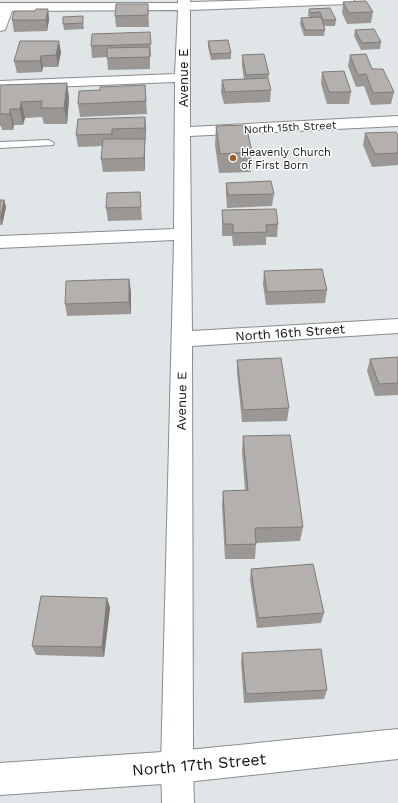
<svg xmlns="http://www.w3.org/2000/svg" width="398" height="803" font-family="'Work Sans',sans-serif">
	<rect width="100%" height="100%" fill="#e0e5e7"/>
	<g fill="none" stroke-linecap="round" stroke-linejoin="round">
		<defs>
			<path id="service" d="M49 140 54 143 53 145 0 148V142Z"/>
			<path id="minor" d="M178 0H190V2L268 0H354L352 3 348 4 190 10V127L398 116V126L190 136 192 331 398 319V333L192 346 193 767 194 803H162L161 767 174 240 0 248V236L174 229 175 82 0 89V81L175 74 178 10 12 11 5 30 0 31V3H178Z"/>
			<path id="tertiary" d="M398 729V759L177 783 0 795V763L177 751Z"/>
		</defs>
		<use href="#service" stroke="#888c8e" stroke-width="2"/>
		<use href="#minor" stroke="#888c8e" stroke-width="2"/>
		<use href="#tertiary" stroke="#888c8e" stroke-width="2"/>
		<use href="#service" fill="#fff" fill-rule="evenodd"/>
		<use href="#minor" fill="#fff" fill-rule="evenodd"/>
		<use href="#tertiary" fill="#fff" fill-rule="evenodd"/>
	</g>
	<path fill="#9b9795" d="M343 2 373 12 371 23 347 24 342 13Z
		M148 4 149 27H116L115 16Z
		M330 8 336 20 335 26H324L325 30 324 36H304L300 24 301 18 309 17 308 15 309 9Z
		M48 9 49 20 47 31 14 32 12 20 35 11Z
		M83 22 84 29 64 30 63 24Z
		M355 30 381 42 380 49 361 50 354 36Z
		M150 32 151 56H150V69L108 70 107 57 92 58 91 46Z
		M20 41 61 52 58 67H43L42 72 17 73 14 61Z
		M208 41 231 53V59L211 60 208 47Z
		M242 55 269 74 268 79 271 90 270 102 224 104 221 92 222 80 244 79 242 66Z
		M350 55 372 69 394 92 391 104 371 105 364 86 356 87 348 66Z
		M322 72 351 92 349 104H327L321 84Z
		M67 83 69 99 67 124H44L42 117 25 118 23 125H14L13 130H2L1 126H0V85Z
		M145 85 147 114 80 117 78 104 100 90Z
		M145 117 146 129V140H145V171L103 172 101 159 103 146 78 147 76 135Z
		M216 126 252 152 251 172 219 173 215 145Z
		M365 133 398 136V165L372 167 363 145Z
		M226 183 274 194 272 206 227 208 226 195Z
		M140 192 142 220 108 221 106 208Z
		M0 200H4L6 207 2 225H0Z
		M222 210 278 224 277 237H266V245L233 246 232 236H222Z
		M264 271 327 290 325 303 266 305 263 284Z
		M129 279 131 292V314L67 316 65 304Z
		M398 357V395L375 396 367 371 370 359Z
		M237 360 289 408 287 421 242 422 237 372Z
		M243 436 303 527 300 541 256 543 255 559H225L222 506 223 491 245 490 242 452Z
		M251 569 324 613 321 623 257 628 250 580Z
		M107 598 110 608 104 657 36 655 32 646Z
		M242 653 327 690 324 699 244 703 241 662Z"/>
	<path fill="#7e7b79" d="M48 9 49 20 47 31 46 20Z
		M59 41 61 52 58 67 56 55Z
		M41 56 43 67 42 72 40 61Z
		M67 83 69 99 67 124 64 108Z
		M21 102 25 118 23 125 20 109Z
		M10 109 14 125 13 130 10 114Z
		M145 117 146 129V140L145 128Z
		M112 129 113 141V146L112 134Z
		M145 139V171L144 158Z
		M4 200 6 207 2 225 1 218Z
		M129 279 131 292V314L129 302Z
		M107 598 110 608 104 657 102 647Z"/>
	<path fill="#b4b0ad" stroke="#7e7b79" d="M366 1 373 12 349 13 343 2Z
		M116 4H148V15L115 16Z
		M330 8 336 20H323L320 12 310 13 309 9Z
		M36 9H48L46 20H12L14 11H35Z
		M83 16V23L63 24V17Z
		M321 17 325 30H305L301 18Z
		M374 29 381 42 362 43 355 30Z
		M150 32 151 44 91 46 92 34Z
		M228 40 231 53 211 54 208 41Z
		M20 41H59L56 55 41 56 40 61H14Z
		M149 47 150 57 107 58V48Z
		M264 54 269 74 246 75 242 55Z
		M366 54 372 69H383L394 92 373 93 366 74 358 75 350 55Z
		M344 71 351 92H329L322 72Z
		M268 78 271 90 225 92 222 80Z
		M67 83 64 108H41L42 101 21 102 20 109H10V114H0V85Z
		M145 85 146 101 78 104 79 91 100 90V87Z
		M145 117V128L112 129V134L76 135 78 119Z
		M246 125 252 152 220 154 216 126Z
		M396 132 398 136V153L375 154 365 133Z
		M103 139H145L144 158 101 159Z
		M271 181 274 194 228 195 226 183Z
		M140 192 141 207 106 208 107 193Z
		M0 200H4L1 218H0Z
		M276 209 278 224 266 225 267 232 233 233V224H223L222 210Z
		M322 269 327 290 267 292 264 271Z
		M129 279V302L65 304 66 281Z
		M398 357V383L379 384 370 359Z
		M281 358 289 408 243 410 237 360Z
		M290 435 303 527 255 528 256 544 226 545 223 491 248 490 243 436Z
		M313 564 324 613 258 618 251 569Z
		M41 596 107 598 102 647 32 646Z
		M321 649 327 690 246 694 242 653Z"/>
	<circle fill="#9e5d28" stroke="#fff" stroke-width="1.5" cx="233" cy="158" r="4"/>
	<g text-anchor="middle" stroke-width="3" stroke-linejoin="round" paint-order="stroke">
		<g font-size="11" fill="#111213" stroke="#fff">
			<text transform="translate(290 127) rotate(-3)" y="4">North 15th Street</text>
		</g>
		<g font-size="11" fill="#111213" stroke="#fff" text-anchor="start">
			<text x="241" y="156">Heavenly Church<tspan x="241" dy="13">of First Born</tspan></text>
		</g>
		<g font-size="13" fill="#111213" stroke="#fff">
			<text transform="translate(183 78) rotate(-90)" y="5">Avenue E</text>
			<text transform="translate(290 332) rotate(-4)" y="5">North 16th Street</text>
			<text transform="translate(181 401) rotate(-89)" y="5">Avenue E</text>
		</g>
		<g font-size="16" fill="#111213" stroke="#fff">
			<text transform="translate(199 764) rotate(-5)" y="6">North 17th Street</text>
		</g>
	</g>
</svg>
